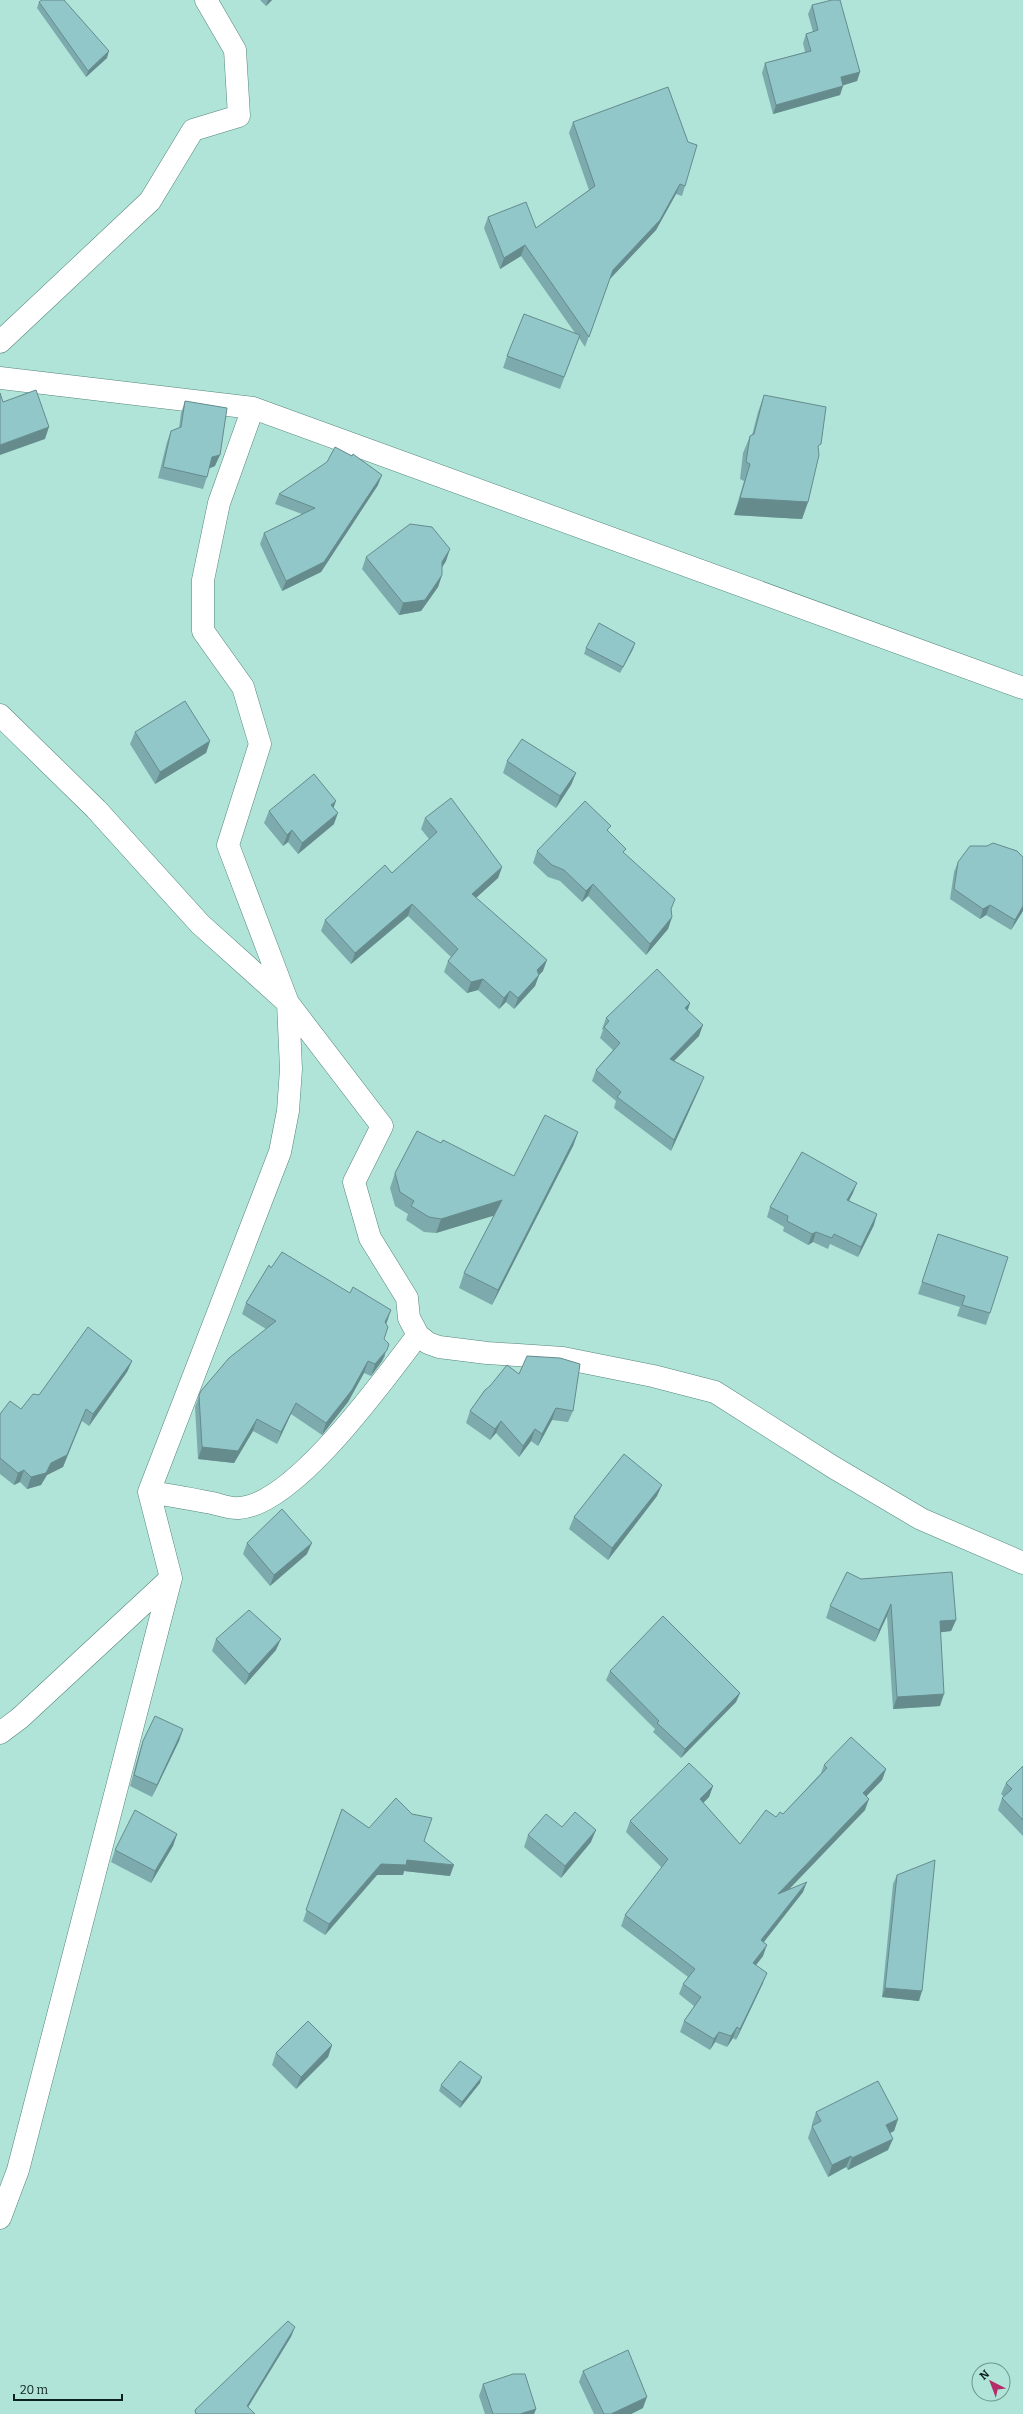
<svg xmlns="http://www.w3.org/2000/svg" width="1023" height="2414" font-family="Bitter,serif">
	<rect width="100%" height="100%" fill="#b0e4d8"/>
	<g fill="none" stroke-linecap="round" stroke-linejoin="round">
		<defs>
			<path id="minor" d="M0 342 150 201 193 130 239 116 235 50 206 0
				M0 378 253 408 1023 688
				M0 715 96 809 200 924 288 1003 382 1126 354 1182 370 1238 407 1298 409 1318 418 1335 428 1343 439 1347 487 1353 563 1358 653 1376 715 1392 833 1467 921 1519 1023 1563
				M149 1492C170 1495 191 1499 212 1503 221 1505 231 1509 239 1508 295 1505 384 1379 418 1335
				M0 1733 20 1718 171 1578
				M0 2218 18 2170 171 1578 149 1492 280 1152 288 1111 291 1069 288 1003 228 845 260 744 243 687 203 631V580L219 503 253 408"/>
		</defs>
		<use href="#minor" stroke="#54867a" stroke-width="23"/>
		<use href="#minor" stroke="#fff" stroke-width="22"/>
	</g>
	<path fill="#7dabad" d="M260 0H272L266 6Z
		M39 2 107 58 86 77 37 8Z
		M812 5 860 72 857 81 843 85 840 95 773 114 762 73 765 63 805 52 803 43 806 34 813 32 808 14Z
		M573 122 685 186 682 196 676 194 656 230 609 280 585 347 579 338 560 389 503 368 507 356 575 333 521 256 500 269 484 228 488 217 536 228 589 190 569 133Z
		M764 395 818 450 808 502 802 519 734 515 744 481 740 479 743 453 750 436 752 435 758 412Z
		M185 401 215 466 209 468 207 477 203 489 158 478 167 442 171 431 179 428 181 413Z
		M378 485 321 572 282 591 260 544 264 533 302 514 275 504 279 494Z
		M366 557 446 561 442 567V575L438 587 421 611 399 615 362 569Z
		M586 648 633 649 620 673 584 654Z
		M135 732 210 741 206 753 155 784 130 744Z
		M507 761 576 773 571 785 556 808 503 773Z
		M334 808V824L298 854 288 842 283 846 264 823 269 811Z
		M425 818 502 867 498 878 476 898 543 971 539 975 535 986 514 1009 506 1002 499 1009 478 990 467 993 444 972 448 961 451 957 408 916 351 964 321 931 325 920 392 873 429 839 421 829Z
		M608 832 624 854 671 909 672 917 668 929 646 955 588 896 582 902 560 881 548 877 533 863 537 851Z
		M1023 857V911L1011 930 986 915 980 919 950 899 954 872 958 862Z
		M690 1003 688 1010 699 1036 674 1061 700 1087 671 1151 614 1108 616 1101 592 1081 596 1070 613 1050 600 1038 603 1030 602 1029 606 1018Z
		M578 1132 573 1146 492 1305 459 1288 464 1273 494 1215 436 1233 424 1232 406 1220 408 1214 395 1206 390 1188 395 1173 441 1143 514 1176Z
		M853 1193 849 1200 874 1225 858 1257 830 1244 828 1249 813 1242 808 1245 783 1231 784 1227 767 1217 770 1207Z
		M938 1234 990 1313 986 1325 957 1316 960 1307 918 1294Z
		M271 1268 386 1323 384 1339 385 1356 382 1361 371 1376 364 1373 348 1402 322 1435 291 1414 277 1444 253 1431 234 1463 198 1459 195 1407 201 1391 266 1329 242 1314 246 1303Z
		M132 1361 127 1372 89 1426 82 1421 63 1467 47 1475 41 1485 27 1489 20 1482 14 1485 0 1474V1414L21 1409 39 1395Z
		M485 1390 573 1411 568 1422 552 1420 538 1446 531 1441 519 1457 496 1433 490 1440 466 1423 470 1411Z
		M657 1496 608 1560 569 1529 574 1517Z
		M247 1543 307 1554 270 1586 243 1554Z
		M861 1579 956 1620 951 1631 940 1632V1706L893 1709 887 1616 875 1642 826 1618 830 1606Z
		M216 1639 276 1650 245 1685 212 1651Z
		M610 1671 740 1693 736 1702 681 1758 653 1732 655 1729 606 1680Z
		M183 1729 179 1741 152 1797 130 1786 139 1753 143 1741Z
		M824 1765 886 1769 882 1780 866 1796 865 1810 789 1889 803 1892 763 1942V1956L756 1965 763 1983 736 2040 733 2038 727 2047 715 2042 710 2050 680 2032 684 2021 694 2006 679 1994 683 1984 688 1977 621 1926 625 1915 662 1868 626 1832 630 1821 713 1786 709 1797 703 1803 740 1844 776 1817 783 1814 821 1773Z
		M1023 1766V1836L998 1810 1002 1798 1004 1797 1001 1794 1006 1783Z
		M342 1809 369 1828 424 1841 450 1876 404 1871 403 1875H377L325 1935 303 1921Z
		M562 1827 591 1842 561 1878 524 1847 528 1835Z
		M177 1834 173 1846 151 1883 111 1862 115 1850Z
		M897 1875 919 2001 882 1997 893 1884Z
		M332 2045 328 2057 296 2089 272 2065 276 2053Z
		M480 2083 460 2108 439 2091 441 2085Z
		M816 2112 898 2119 894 2131 890 2133 888 2150 848 2170 846 2167 828 2177 808 2138 812 2126V2124Z
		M583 2371 643 2408 631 2414H594L579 2382Z
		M483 2384 536 2409 534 2414H485L479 2396Z"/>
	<path fill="#668b8d" d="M268 0H272L266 6Z
		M109 51 107 58 86 77 88 71Z
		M860 72 857 81 838 87 841 77Z
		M843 86 840 95 773 114 776 105Z
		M680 184 676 194 656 230 609 280 613 270Z
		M525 245 521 256 500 269 504 258Z
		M49 427 45 439 0 455V445Z
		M220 455 215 466 208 469 212 457Z
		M382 475 378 485 321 572 282 591 286 581Z
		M740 498 808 502 802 519 734 515Z
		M450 549 446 561 438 574 442 562Z
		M442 575 438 587 421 611 399 615 403 603Z
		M635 643 633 649 620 673Z
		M210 741 206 753 155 784 160 772Z
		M576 773 571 785 556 808 560 796Z
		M336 801 332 812 331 805Z
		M338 813 334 824 298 854 302 843Z
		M292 830 288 842 283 846 287 835Z
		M502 867 498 878 468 905 472 894Z
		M593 884 588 896 582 902 586 891Z
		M412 904 408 916 351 964 355 953Z
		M990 905 986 915 980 919 983 909Z
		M1023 906V911L1011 930 1015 920Z
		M672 917 668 929 646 955 650 944Z
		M547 960 543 971 539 975 535 986 514 1009 518 998 537 970Z
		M483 979 478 990 467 993 471 982Z
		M510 991 506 1002 499 1009 504 998Z
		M690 1003 686 1014 685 1008Z
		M703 1025 699 1036 666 1069 670 1059Z
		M704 1077 700 1087 671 1151 674 1140Z
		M578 1132 573 1146 492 1305 498 1290Z
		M857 1183 853 1193 844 1210 847 1200Z
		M502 1200 496 1215 436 1233 441 1219Z
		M877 1214 874 1225 858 1257 861 1247Z
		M816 1232 813 1242 808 1245 812 1234Z
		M391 1310 387 1322 381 1333 385 1322Z
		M389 1344 382 1361 371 1376 375 1364Z
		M132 1361 127 1372 89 1426 93 1414Z
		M368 1361 364 1373 348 1402 322 1435 326 1423Z
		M296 1403 291 1414 277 1444 281 1432Z
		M556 1408 552 1420 538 1446 542 1434Z
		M86 1409 63 1467 47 1475 41 1485 27 1489 31 1477 51 1463Z
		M257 1419 253 1431 234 1463 198 1459 202 1447Z
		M501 1421 496 1433 490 1440 495 1429Z
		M535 1429 531 1441 519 1457 523 1446Z
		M24 1470 20 1482 14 1485 18 1473Z
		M662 1485 657 1496 608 1560 612 1548Z
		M312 1543 307 1554 270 1586 274 1575Z
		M891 1604 887 1616 875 1642 879 1630Z
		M956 1620 951 1631 935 1633 940 1621Z
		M281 1639 276 1650 245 1685 249 1674Z
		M740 1693 736 1702 681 1758 685 1749Z
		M944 1694 940 1706 893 1709 897 1697Z
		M183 1729 179 1741 152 1797 157 1785Z
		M886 1769 882 1780 859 1804 863 1793Z
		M713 1786 709 1797 696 1810 700 1799Z
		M869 1799 865 1810 774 1905 778 1894Z
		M596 1830 591 1842 561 1878 565 1866Z
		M177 1834 173 1846 151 1883 155 1871Z
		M407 1860 454 1865 450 1876 404 1871 403 1875H377L325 1935 329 1924 381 1864Z
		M807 1882 803 1892 757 1951 761 1940Z
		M767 1945 763 1956 749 1974 753 1963Z
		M767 1973 763 1983 736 2040 740 2029Z
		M885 1988 922 1991 919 2001 882 1997Z
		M737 2027 733 2038 727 2047 731 2036Z
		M719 2032 715 2042 710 2050 714 2039Z
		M332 2045 328 2057 296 2089 301 2077Z
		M482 2077 480 2083 460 2108 462 2102Z
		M898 2119 894 2131 882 2137 886 2125Z
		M893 2139 888 2150 848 2170 852 2158Z
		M851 2156 846 2167 828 2177 832 2165Z
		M295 2327 291 2337 244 2414 247 2406Z
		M647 2397 643 2408 631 2414H611Z
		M536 2409 534 2414H520Z"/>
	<path fill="#91c7c9" stroke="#668b8d" d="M42 0H64L109 51 88 71 39 2Z
		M832 0H840L860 72 841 77 843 86 776 105 765 63 811 51 806 34 818 30 812 5Z
		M668 87 688 142 697 145 685 186 680 184 660 220 613 270 589 337 525 245 504 258 488 217 526 202 536 228 595 186 573 122Z
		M524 314 580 335 564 377 507 356Z
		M36 390 49 427 0 445V393L3 402Z
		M764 395 826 407 821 444 818 446 819 455 808 502 740 498 750 464 746 462 750 436 754 434Z
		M185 401 227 408 220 455 212 457 207 477 163 467 171 431 181 427Z
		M335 447 352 456 353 454 382 475 324 562 286 581 264 533 315 508 279 494 327 462Z
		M410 524 432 527 450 549 442 562V575L425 600 403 603 366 557Z
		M599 623 635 643 623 667 586 648Z
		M185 701 210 741 160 772 135 732Z
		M522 739 576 773 560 796 507 761Z
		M314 774 336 801 331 805 338 813 302 843 292 830 287 835 269 811Z
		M451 798 502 867 472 894 547 960 537 970 539 975 518 998 510 991 504 998 483 979 471 982 448 961 458 949 412 904 355 953 325 920 385 865 392 873 437 832 425 818Z
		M585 801 611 826 607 830 626 849 623 852 675 899 671 909 672 917 650 944 593 884 586 891 564 870 552 865 537 851Z
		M993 843 1017 851 1023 857V906L1015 920 990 905 983 909 954 889 958 862 970 846H987Z
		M657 969 690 1003 685 1008 703 1025 670 1059 704 1077 674 1140 617 1097 621 1092 596 1070 620 1043 604 1027 609 1021 606 1018Z
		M545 1115 578 1132 498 1290 464 1273 502 1200 441 1219 429 1217 411 1206 414 1201 400 1192 395 1173 417 1131 441 1143 443 1140 514 1176Z
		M802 1152 857 1183 847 1200 877 1214 861 1247 834 1234 832 1238 816 1232 812 1234 787 1221 788 1216 770 1207Z
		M938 1234 1008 1257 990 1313 962 1305 965 1296 922 1282Z
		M282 1252 350 1293 353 1287 391 1310 385 1322 388 1327 384 1339 389 1344 387 1350 375 1364 368 1361 352 1390 326 1423 296 1403 281 1432 257 1419 238 1451 202 1447 199 1395 201 1391 229 1358 276 1321 246 1303 269 1265 271 1268Z
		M88 1327 132 1361 93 1414 86 1409 67 1455 51 1463 46 1473 31 1477 24 1470 18 1473 0 1458V1414L10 1401 21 1409 33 1394 39 1395Z
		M527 1356 560 1358 580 1364 573 1411 556 1408 542 1434 535 1429 523 1446 501 1421 495 1429 470 1411 485 1390 490 1386 507 1365 519 1374Z
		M624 1454 662 1485 612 1548 574 1517Z
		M282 1509 312 1543 274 1575 247 1543Z
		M847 1572 861 1579 952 1572 956 1620 940 1621 944 1694 897 1697 891 1604 879 1630 830 1606Z
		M249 1610 281 1639 249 1674 216 1639Z
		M663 1616 740 1693 685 1749 657 1723 659 1721 610 1671Z
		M155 1716 183 1729 157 1785 134 1775 143 1741Z
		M851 1737 886 1769 863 1793 869 1799 778 1894 807 1882 761 1940 767 1945 753 1963 767 1973 740 2029 737 2027 731 2036 719 2032 714 2039 684 2021 701 1997 683 1984 695 1969 625 1915 668 1859 630 1821 689 1763 713 1786 700 1799 740 1844 766 1810 776 1817 780 1812 783 1814 827 1768 824 1765Z
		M1023 1766V1820L1002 1798 1012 1789 1006 1783Z
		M396 1798 412 1814 432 1818 424 1841 454 1865 407 1860 406 1865 381 1864 329 1924 306 1910 342 1809 369 1828Z
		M135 1810 177 1834 155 1871 115 1850Z
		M575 1812 596 1830 565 1866 528 1835 546 1814 562 1827Z
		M935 1860 922 1991 885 1988 897 1875Z
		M308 2021 332 2045 301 2077 276 2053Z
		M460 2061 482 2077 462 2102 441 2085Z
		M878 2081 898 2119 886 2125 893 2139 852 2158 851 2156 832 2165 812 2126 821 2121 816 2112Z
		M288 2321 295 2327 247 2406 255 2414H196L195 2410Z
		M628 2350 647 2397 611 2414H604L583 2371Z
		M513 2374H525L536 2409 520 2414H493L483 2384Z"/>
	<g transform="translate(991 2382) rotate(318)"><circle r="19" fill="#b0e4d8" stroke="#6e968d"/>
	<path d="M0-3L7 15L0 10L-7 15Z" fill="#b52c6a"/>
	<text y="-6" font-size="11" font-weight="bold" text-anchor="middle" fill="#0c201c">N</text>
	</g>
	<path d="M14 2394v6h108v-6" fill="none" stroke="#0c201c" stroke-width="2"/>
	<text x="20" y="2394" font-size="12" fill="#0c201c" stroke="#b0e4d8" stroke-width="3" paint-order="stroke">20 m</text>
</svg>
